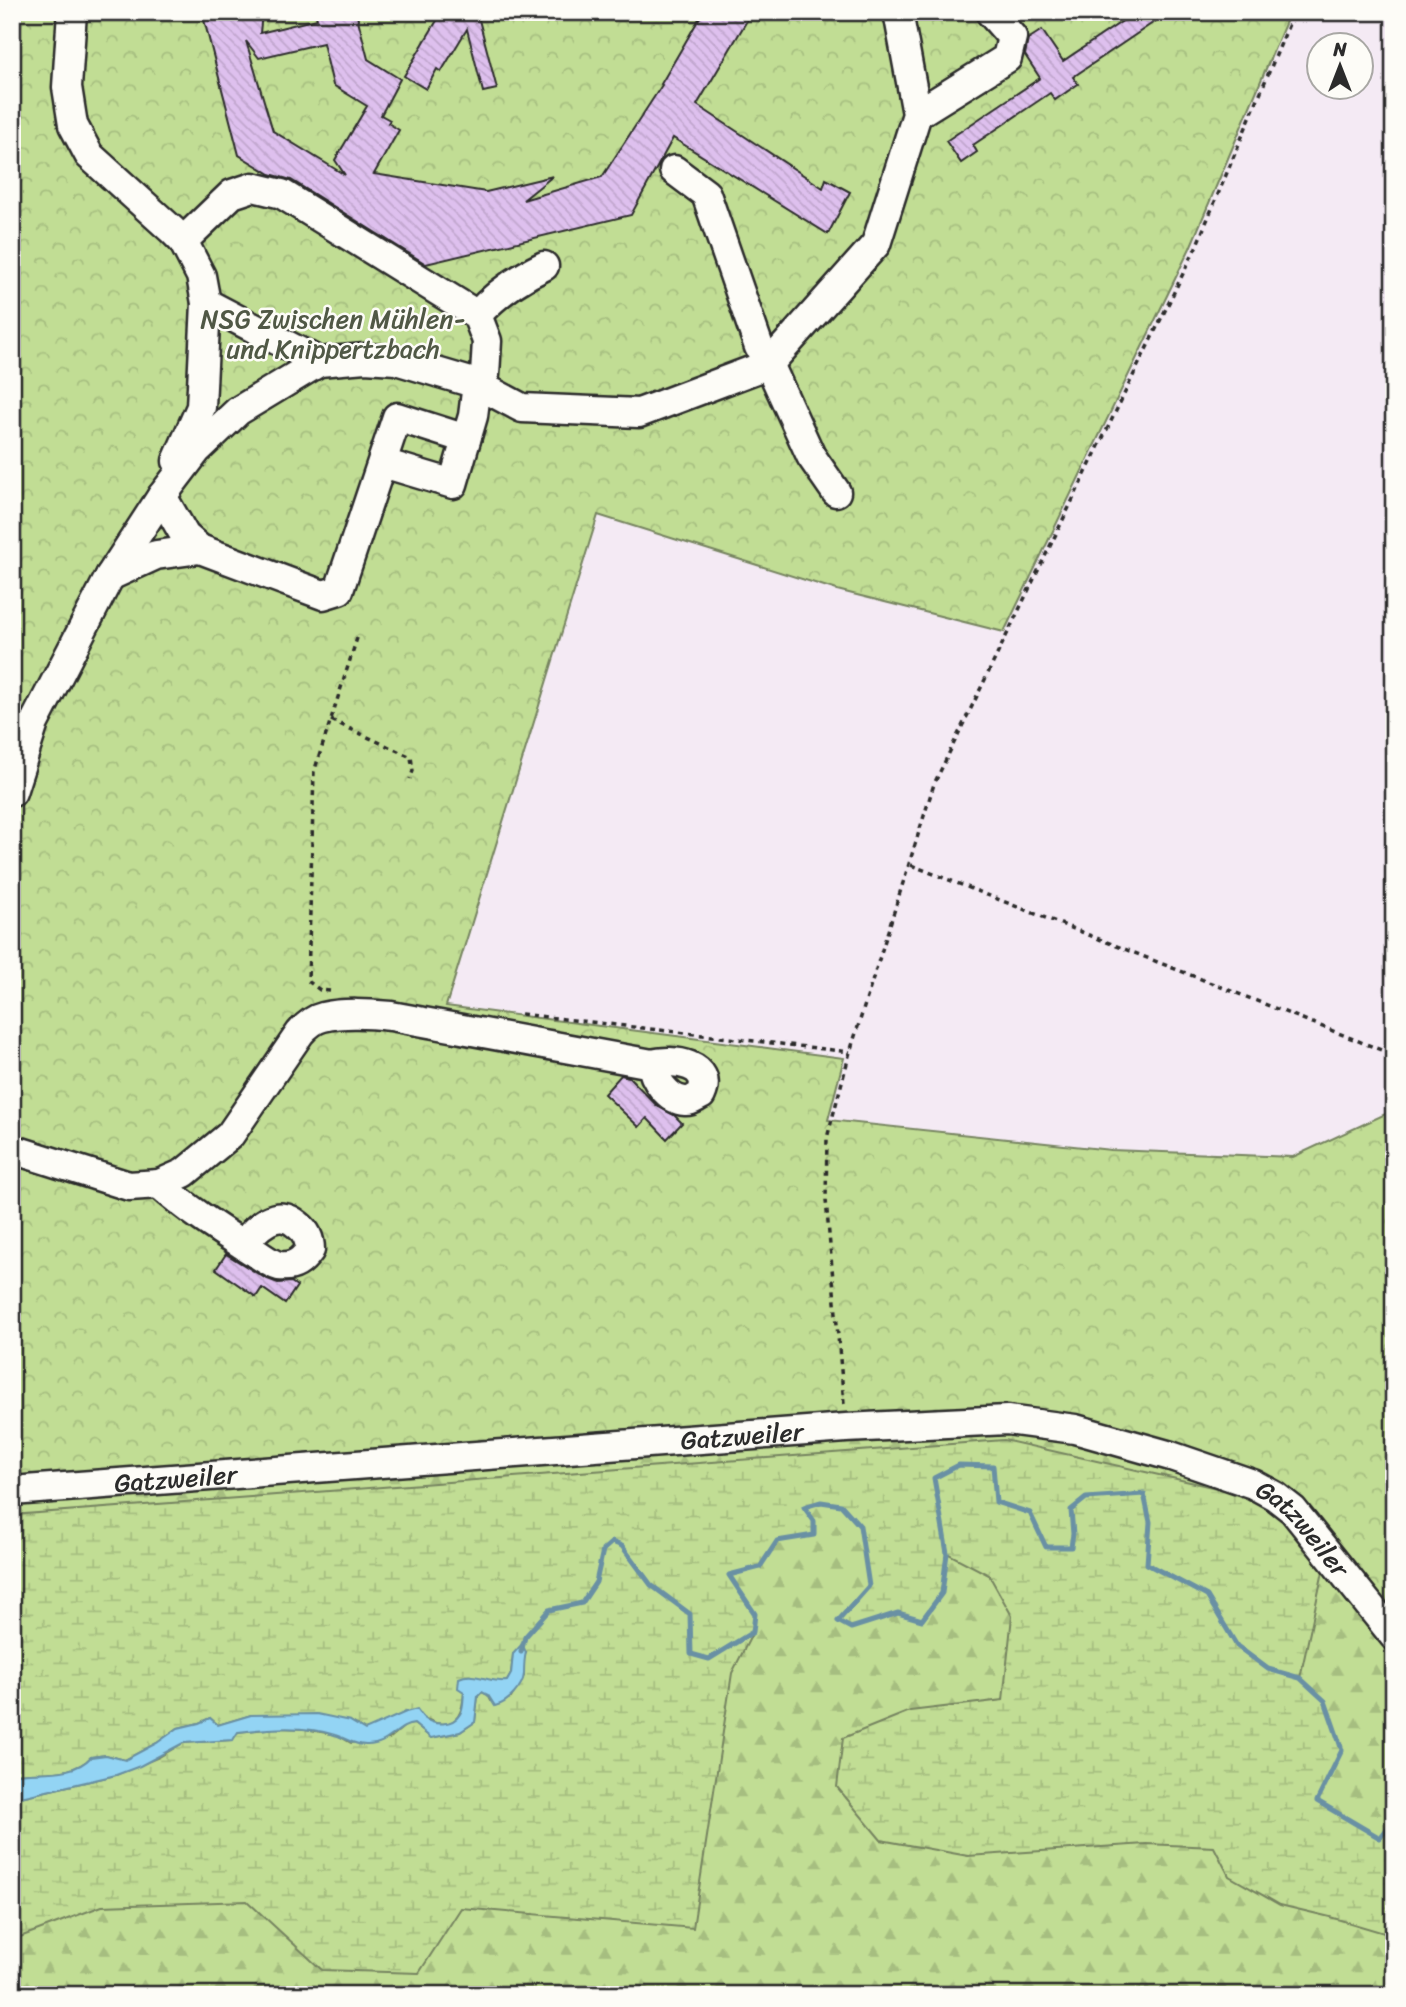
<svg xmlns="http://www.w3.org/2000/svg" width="1406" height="2007" font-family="Sriracha,sans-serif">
	<defs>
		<pattern id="forest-firs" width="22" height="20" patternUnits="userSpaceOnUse" patternTransform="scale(1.75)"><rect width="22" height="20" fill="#c1dd94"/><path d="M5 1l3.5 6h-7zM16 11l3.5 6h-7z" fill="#a6be80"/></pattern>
		<pattern id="wetland-marsh" width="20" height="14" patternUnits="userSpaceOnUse" patternTransform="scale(1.75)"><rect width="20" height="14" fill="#c1dd94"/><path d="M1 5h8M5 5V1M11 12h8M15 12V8" fill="none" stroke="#a6be80"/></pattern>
		<pattern id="park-crowns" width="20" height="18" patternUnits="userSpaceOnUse" patternTransform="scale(1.75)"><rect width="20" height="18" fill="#c1dd94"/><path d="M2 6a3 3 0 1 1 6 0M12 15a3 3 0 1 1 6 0" fill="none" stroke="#a6be80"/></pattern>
		<pattern id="building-back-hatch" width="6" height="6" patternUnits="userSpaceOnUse" patternTransform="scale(1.75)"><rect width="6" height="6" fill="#dec0ee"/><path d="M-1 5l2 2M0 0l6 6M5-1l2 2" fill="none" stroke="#bfa5cc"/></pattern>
	</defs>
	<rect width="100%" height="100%" fill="#f4eaf4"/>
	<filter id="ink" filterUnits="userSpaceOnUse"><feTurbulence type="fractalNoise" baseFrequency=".0143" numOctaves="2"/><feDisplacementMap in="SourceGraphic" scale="14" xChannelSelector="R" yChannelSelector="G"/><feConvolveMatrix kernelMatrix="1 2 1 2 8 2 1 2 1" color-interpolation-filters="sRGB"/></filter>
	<g filter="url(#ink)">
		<path fill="url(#forest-firs)" stroke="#768460" stroke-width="2" d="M1041 1432 1250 1488 1394 1644V1995H12V1799L116 1775 26 1772 12 1775V1497L866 1437Z"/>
		<path fill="url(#wetland-marsh)" stroke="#768460" stroke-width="2" d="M1004 1440 1252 1496 1289 1518 1325 1562 1300 1678 1325 1701 1342 1750 1317 1801 1380 1838 1394 1820V1936L1330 1917 1280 1905 1229 1876 1214 1847 1146 1844 968 1856 881 1840 837 1787 843 1738 910 1711 1003 1700 1012 1616 989 1575 947 1553 942 1593 922 1620 898 1613 851 1628 838 1621 869 1586 860 1526 841 1505 821 1502 804 1507 814 1521V1535L777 1541 760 1567 730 1575 755 1614 753 1632 732 1673 693 1928 461 1908 419 1973 322 1970 247 1901 102 1906 12 1940V1799L116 1775 159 1757 183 1743 232 1740 238 1732 276 1728 305 1729 337 1735 351 1743 389 1739 406 1725 414 1724 431 1738 460 1732 475 1722 478 1696 482 1692 488 1695 491 1701 511 1698 524 1676 522 1666 526 1652 513 1654 511 1674 507 1681 464 1692C463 1709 459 1728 436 1723 431 1721 426 1718 420 1718 403 1719 382 1724 365 1730L350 1721 251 1715 218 1725 210 1718 199 1723 178 1728 157 1743 125 1760 106 1755 91 1757C72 1778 38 1770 12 1775V1515Z"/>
		<path fill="url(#park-crowns)" stroke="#768460" stroke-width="2" d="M12 12H1290L1190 248 1004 632 837 590 598 515 446 1006 844 1058 828 1120 1111 1150 1293 1157 1394 1110V1622L1299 1502 1252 1468 1068 1416 12 1477Z"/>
		<path fill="#93d4f4" stroke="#6990a4" stroke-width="2" d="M522 1644 526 1652C524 1660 524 1666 524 1674 523 1687 508 1703 495 1706L488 1695 482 1692 478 1696 475 1722 460 1732 431 1738 414 1724C397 1725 389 1746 366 1745 353 1745 346 1738 335 1735 304 1725 270 1728 238 1732L233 1740 183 1743 140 1766 116 1775 12 1799V1775C38 1770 72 1778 91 1757L106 1755 125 1760 157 1743 178 1728 199 1723 210 1718 218 1725 251 1715 317 1714 350 1721 365 1730 406 1712 417 1709C418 1710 422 1717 424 1718 434 1726 453 1726 460 1714 464 1708 463 1699 464 1692L458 1688 459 1678C474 1671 490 1683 507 1681L511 1674 513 1654Z"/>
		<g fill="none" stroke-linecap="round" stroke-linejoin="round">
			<path stroke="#6990a4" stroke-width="5" d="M521 1652 525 1637 549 1610 582 1603 596 1582 603 1550 612 1542 622 1546 651 1585 690 1614 691 1654 709 1659 753 1632 755 1614 729 1575 760 1567 777 1541 814 1535V1521L804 1507 821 1502 841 1505 860 1526 869 1586 838 1621 851 1628 898 1613 922 1620 942 1593 947 1553 934 1478 959 1465 993 1466 996 1502 1030 1513 1046 1547H1071L1073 1534 1071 1510 1086 1498 1144 1494 1150 1522 1147 1564 1207 1596 1237 1646 1268 1669 1300 1678 1325 1701 1342 1750 1317 1801 1380 1838 1394 1820"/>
		</g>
		<path fill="url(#building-back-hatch)" stroke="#2b2b2b" stroke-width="2" fill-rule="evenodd" d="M202 12H264L262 13 260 33 317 19 315 12H356L368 59 400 79 381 115 390 120 388 123 399 130 374 174 486 192 553 176 523 200 602 177 662 85 661 84 703 12H752L697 105 823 188 826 179 850 192 828 234 673 138 631 215 426 264 291 180 270 174 239 155ZM246 41 259 58 323 43 333 85 367 106 335 160 345 175 273 131Z
			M442 12H477L497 89 483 92 467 29 441 72 437 69 426 89 404 76Z
			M1136 12H1169L1073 77 1078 84 1055 100 1050 93 973 145 977 152 961 163 946 141 1040 78 1025 55 1028 39 1042 30 1063 61Z
			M621 1075 629 1077 657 1106 674 1115 682 1123 667 1139 647 1118 639 1127 604 1094Z
			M226 1254 265 1278 278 1283 291 1282 297 1286 285 1304 262 1288 256 1297 216 1269Z"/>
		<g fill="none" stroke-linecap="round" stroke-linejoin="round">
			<defs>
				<g id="minor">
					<path d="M72 12 67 87 73 125 89 155 172 230 183 241 201 276 206 303 201 407 177 461"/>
					<path d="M917 114 1007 58 1012 37 990 12"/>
					<path d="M674 170 706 194 759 347 769 364 811 456 836 492"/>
					<path d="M183 241 232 194 253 187 282 194 477 315 487 341 485 375 477 384 473 416 453 484 383 463"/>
					<path d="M206 303 319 362"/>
					<path d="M477 315C496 294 519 278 544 266"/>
					<path d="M162 496 185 536 200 549 323 595 339 590 397 417 466 439"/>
					<path d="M110 576 156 555 200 549"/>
					<path d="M12 792 34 723 110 576 162 496 197 450 238 411 319 362 365 358 396 360 477 384 522 408 639 413 769 364 876 244 917 114 898 12"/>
					<path d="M12 1149 129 1186 159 1184 184 1173 230 1135 300 1033C306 1026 314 1019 323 1017 345 1012 369 1014 391 1016L652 1064C672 1058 715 1064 701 1095 696 1097 691 1102 685 1101 668 1100 653 1078 652 1064"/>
					<path d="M159 1184C187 1209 220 1230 251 1250 260 1255 270 1264 279 1266 294 1268 302 1261 310 1250 310 1240 306 1231 298 1225 277 1206 256 1227 243 1245"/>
					<path id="s1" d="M12 1491 846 1428 1007 1420 1075 1429 1171 1456 1253 1484 1275 1496 1293 1510 1394 1636"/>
				</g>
			</defs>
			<use href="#minor" stroke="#2b2b2b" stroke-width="33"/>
			<path stroke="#2b2b2b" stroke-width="3.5" stroke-dasharray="5 5" stroke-linecap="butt" d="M331 720 411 757 413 771 410 779
				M911 865 1394 1055
				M330 991 320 990 308 981 314 772 358 635
				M521 1014 850 1052
				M844 1404 826 1200 827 1138 850 1052 934 784 1196 247 1294 12"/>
			<use href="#minor" stroke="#fdfcf7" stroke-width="28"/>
		</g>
	</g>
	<g text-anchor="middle" stroke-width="5" stroke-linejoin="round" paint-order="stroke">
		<g font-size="26" fill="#505845" stroke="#fdfcf7">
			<text x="333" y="328">NSG Zwischen Mühlen-<tspan x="333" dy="30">und Knippertzbach</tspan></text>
		</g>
		<g font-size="26" fill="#2b2b2b" stroke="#fdfcf7">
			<text dy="9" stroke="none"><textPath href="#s1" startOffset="732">Gatzweiler</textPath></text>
			<text dy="9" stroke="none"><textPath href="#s1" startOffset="164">Gatzweiler</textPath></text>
			<text dy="9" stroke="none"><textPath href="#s1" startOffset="1320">Gatzweiler</textPath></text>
		</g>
	</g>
	<rect width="1406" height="2007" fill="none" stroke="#fdfcf7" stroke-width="42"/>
	<rect x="21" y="21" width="1364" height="1965" fill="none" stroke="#2b2b2b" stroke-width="2.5" filter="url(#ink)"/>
	<g transform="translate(1340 66)"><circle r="33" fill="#fdfcf7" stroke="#a9a8a5" stroke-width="2"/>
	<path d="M0-5L12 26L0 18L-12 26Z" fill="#2b2b2b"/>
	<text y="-10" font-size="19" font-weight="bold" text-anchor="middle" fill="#2b2b2b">N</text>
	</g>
</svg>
